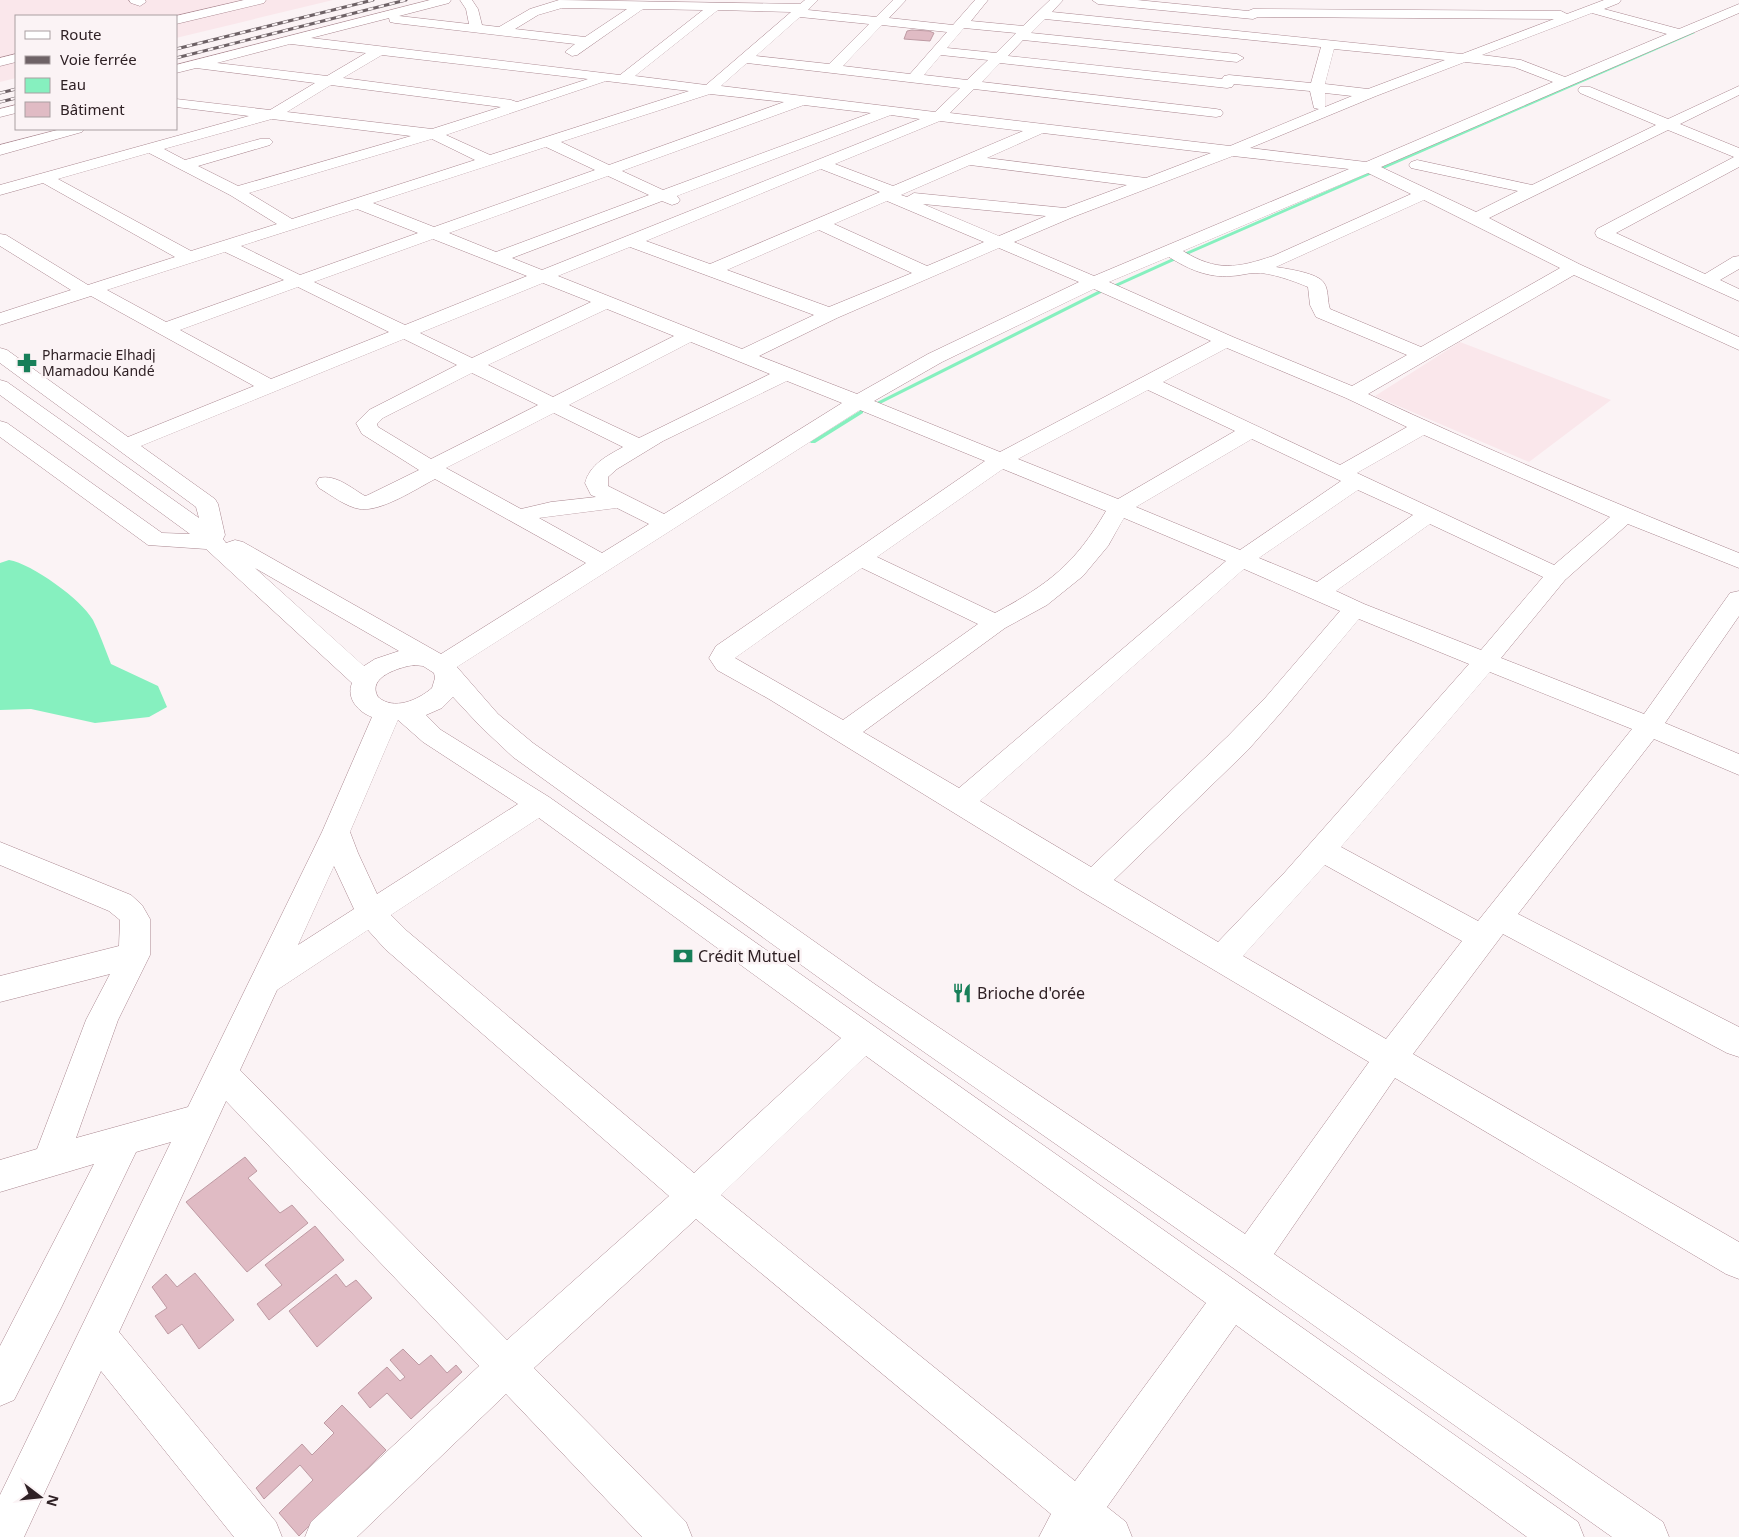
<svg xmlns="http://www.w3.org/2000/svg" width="1739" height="1537" font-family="'Noto Sans',sans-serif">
	<rect width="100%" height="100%" fill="#fbf3f5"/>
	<path fill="#fae7eb" d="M0 0H333L176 38V16H16V78L0 82Z
		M1460 342 1611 400 1529 462 1375 396Z"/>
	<path fill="#86f0bf" d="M9 560C32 564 81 599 93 620 100 634 105 649 111 664L158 686 167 707 149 717 95 723 31 709 0 710V563Z"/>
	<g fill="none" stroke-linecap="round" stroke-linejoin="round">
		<path fill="#86f0bf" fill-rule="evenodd" d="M1692 32 1695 33 1189 254 1184 253Z
			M1173 258 1178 259 1116 287 1111 286Z
			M1100 290 1105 291 882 403 880 404 877 402Z
			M861 410 863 411V413L815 443H811L810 442Z"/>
	</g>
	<path fill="#e0bbc4" stroke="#be9aa3" d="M912 30 929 31 934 33 930 41 904 39 907 31Z
		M245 1157 257 1171 248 1178 280 1213 292 1205 308 1223 247 1272 186 1202Z
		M315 1226 344 1260 269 1320 257 1304 282 1285 265 1265Z
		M195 1273 234 1320 199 1349 182 1324 168 1334 155 1316 167 1308 152 1287 166 1274 177 1287Z
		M336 1274 346 1287 356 1280 372 1298 317 1347 289 1311Z
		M403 1349 419 1365 431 1355 447 1373 456 1365 462 1372 411 1419 387 1393 370 1408 358 1393 387 1367 400 1381 405 1377 390 1360Z
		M342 1405 386 1450 299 1536 279 1513 313 1480 300 1465 264 1499 256 1488 302 1444 312 1455 334 1433 324 1423Z"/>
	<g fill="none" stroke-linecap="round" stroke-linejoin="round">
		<defs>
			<path id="minor" d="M129 0H145L146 2 140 6 131 3Z
				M244 0H266L264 3 176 24V16Z
				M430 0H451L449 3 399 16 469 24 466 9 460 0H472L478 9 482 25 499 27 530 9 559 0 800 4 805 0H818L808 10 876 17 893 0H906L889 18 953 25 975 0H988L971 21 1023 26 1050 0H1063L1052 12 1462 54 1554 19 1258 17 1253 19 1098 4 1092 0H1137L1248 11 1253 9 1561 11 1567 14 1604 0H1621L1619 3 1604 9 1679 29 1739 4V13L1381 167 1476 212 1518 191 1411 168 1409 165 1411 162 1417 160 1532 185 1656 125 1580 93 1578 90 1580 87H1590L1668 119 1739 86V95L1680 124 1739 148V167L1616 233 1705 274 1733 257 1739 256V269L1720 280 1739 289V301L1597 237 1595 233 1597 229 1734 157 1668 130 1489 218 1579 264 1739 337V350L1574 275 1368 394C1490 451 1614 503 1739 553V568L1628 524 1565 580 1501 658 1644 714 1730 593 1739 591V616L1665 723 1739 754V775L1654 739 1518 914 1739 1027V1057L1727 1053 1503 934 1413 1054 1739 1242V1279L1726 1274 1395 1078 1274 1254 1663 1522 1669 1537H1612L1236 1270 854 1003 513 757 480 726 453 697 442 708 426 715 441 730 549 797 1578 1522 1584 1537H1527L1236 1325 1107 1507 1126 1522 1132 1537H1039L1051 1514 696 1219 534 1368 686 1522 692 1537H642L506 1394 357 1537H305L311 1522 479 1366 226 1101 119 1332 276 1522 282 1537H234L101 1371 24 1537H0V1495L171 1142 136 1152 61 1308 14 1400 0 1406V1346L94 1164 0 1192V1160L37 1149 86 1020 110 974 0 1002V976L119 946 120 920 109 911 0 865V842L131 895 142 905 150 919V955L118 1020 76 1138 188 1107 322 832 372 717C358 712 346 698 352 683L206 549 148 545 0 437V421L7 423 162 533 190 534 0 395V380L7 382 199 518 196 507 0 363V348L7 350 128 437 254 386 91 296 0 325V313L71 290 0 246V234L6 235 88 285 175 257 43 183 0 195V185L249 116 176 107V99L270 110 315 83 196 68 176 73V65ZM562 8 627 9 585 37 515 29 538 15ZM643 9 703 10 620 75 311 38 389 18 390 22 395 23 575 44 565 52 572 56 577 55ZM718 10 791 12 706 85 635 76ZM1592 13 1667 34 1565 77 1521 60 1482 55ZM800 17 869 24 829 64 756 56ZM1045 19 1321 47 1311 83 1229 75 1224 76 1222 79 1008 56 1023 40 1237 62 1244 58 1237 54 1031 33ZM882 25 947 32 910 74 843 66ZM964 28 1016 33 996 53 947 48ZM290 44H291L366 53 327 76 217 63ZM1334 49 1445 60 1368 89 1325 84ZM382 55 588 79 517 102 511 100 343 78ZM941 55 988 60 967 80 924 75ZM1465 62 1514 67 1553 82 1366 162 1250 148 1376 96ZM747 63 960 88 935 112 721 86ZM1000 63 1227 88 1232 87 1234 84 1310 91 1314 108 1319 109 1230 146 950 113 974 89 1216 117 1221 116 1223 113 1221 110 1216 109 982 82ZM606 81 689 91 490 155 446 135ZM331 85 501 107 432 129 287 112ZM1325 93 1352 96 1325 107ZM710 94 784 102 609 165 561 142ZM804 105 871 113 663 190 622 171ZM891 115 920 119 542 270 512 258 662 201 672 205 678 203 680 200 677 196ZM272 119 411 136 238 186 198 166 270 145 273 142 270 139H260L185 160 164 149ZM940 121 1023 131 893 186 835 164ZM1043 133 1211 153 1146 178 987 158ZM432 139 475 160 292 219 249 193ZM546 147 595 170 434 227 373 203ZM149 153 230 195 277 224 191 251 58 179ZM1233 156 1349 169 1094 276 1014 242 1073 217ZM970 165 1127 185 1065 208 914 193 907 197 901 195ZM821 169 880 192 710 264 646 241ZM1368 173 1411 194 1273 256C1237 268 1217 272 1183 251ZM608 176 649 195 496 252 449 233ZM1424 200 1560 268 1421 347 1330 309C1327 301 1329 290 1324 283 1318 273 1288 269 1276 267ZM887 201 984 242 927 266 834 224ZM923 204 1046 216 999 236ZM357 209 418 233 300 275 241 246ZM819 230 912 273 829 307 727 270ZM433 239 527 276 405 325 314 282ZM630 247 814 315 742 349 558 276ZM999 248 1079 282 928 354 857 394 759 356 837 318ZM225 252 284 280 166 322 107 290ZM1169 257C1188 269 1208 278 1231 276 1239 276 1247 273 1255 273 1269 272 1294 281 1308 287L1310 305 1316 317 1407 355 1352 386 1233 337 1109 282ZM543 283 591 302 472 358 420 333ZM298 287 389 332 271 379 180 330ZM1094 289 1211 341 1000 452 874 401 942 362ZM607 309 674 336 553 397 488 365ZM404 339 457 365 369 410 356 423 362 434 419 470 368 495 365 496C351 488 336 474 319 478L316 483 319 488C331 495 346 507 360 509 381 512 416 489 435 479L586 563 441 654 243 542 235 540 226 543 223 539 225 535 218 504 215 499 141 446ZM691 342 770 374 639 438 569 405ZM1227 348 1346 398 1407 427 1340 465 1163 382ZM472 373 538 405 431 459 378 427 377 424 383 418ZM787 381 842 403 664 514 608 486V477L617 469 663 441ZM1148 390 1235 431 1118 499 1018 459ZM860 410 985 461 716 646 709 658 717 670 769 699 1081 891 1369 1062 1245 1234 876 985 533 743 498 714 457 667ZM554 413 623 447C607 456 590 464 585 483L591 495 596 497 551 502 521 509 446 468ZM1424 435 1610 517 1554 565 1357 473ZM1252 439 1341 481 1240 550 1136 507ZM1003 469 1106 511C1075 564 1049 584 995 613L877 557ZM1358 490 1413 515 1317 582 1259 558ZM617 508 649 524 602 553 539 518ZM1124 518 1226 561 959 788 863 732 1005 628 1047 605 1083 576 1108 546ZM1430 524 1543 577 1481 650 1364 604 1336 591ZM255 568 399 651 375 659 364 666ZM862 568 978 624 843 720 735 658ZM1244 569 1340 611 1266 697 1228 736 1091 867 980 801ZM1359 619 1469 664 1285 872 1218 942 1114 880 1248 750 1284 709ZM414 665 423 666 434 673 435 678 432 688C418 700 394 711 378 697 366 677 400 667 414 665ZM1490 672 1632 729 1478 921 1341 847ZM398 720 423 742 518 804 377 894 358 853 350 832ZM539 818 841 1038 694 1173 407 931 391 915ZM1325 865 1462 941 1386 1039 1243 956ZM334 866 354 909 298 945ZM368 930 385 949 669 1196 507 1340 240 1070 277 990ZM866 1056 1206 1303 1075 1481 721 1195Z
				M16 54V62L0 66V58Z
				M16 105V113L0 117V109Z
				M61 129H84L82 132 0 155V145Z"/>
		</defs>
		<use href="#minor" stroke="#aa8790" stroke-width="1"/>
		<use href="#minor" fill="#fff" fill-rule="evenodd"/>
		<defs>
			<path id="rail" d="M176 49 373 0
				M176 58 406 0
				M0 93 16 89
				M0 102 16 98"/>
		</defs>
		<use href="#rail" stroke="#6e6266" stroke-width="3"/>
		<use href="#rail" stroke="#fbf3f5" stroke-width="2" stroke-dasharray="5.5" stroke-linecap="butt"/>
	</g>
	<defs>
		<symbol id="pharmacy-bare" viewBox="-9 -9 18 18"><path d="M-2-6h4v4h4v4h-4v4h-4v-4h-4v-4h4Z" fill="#187f59" stroke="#fbf3f5" stroke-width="2.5" paint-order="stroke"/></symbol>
		<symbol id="bank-bare" viewBox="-9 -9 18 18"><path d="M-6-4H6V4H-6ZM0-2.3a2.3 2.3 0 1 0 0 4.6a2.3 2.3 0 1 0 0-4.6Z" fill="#187f59" stroke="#fbf3f5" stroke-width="2.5" paint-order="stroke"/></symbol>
		<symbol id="restaurant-bare" viewBox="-9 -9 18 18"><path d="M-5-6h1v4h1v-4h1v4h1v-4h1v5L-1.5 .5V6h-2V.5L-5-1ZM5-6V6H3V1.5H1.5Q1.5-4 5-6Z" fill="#187f59" stroke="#fbf3f5" stroke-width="2.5" paint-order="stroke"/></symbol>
	</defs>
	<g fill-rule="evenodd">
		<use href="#pharmacy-bare" x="13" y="349" width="28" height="28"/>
		<use href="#bank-bare" x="669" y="942" width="28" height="28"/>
		<use href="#restaurant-bare" x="948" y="979" width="28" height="28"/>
	</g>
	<g text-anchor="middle" stroke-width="5" stroke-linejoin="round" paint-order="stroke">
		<g font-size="14" fill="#2f2125" stroke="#fbf3f5" text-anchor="start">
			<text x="42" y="360">Pharmacie Elhadj<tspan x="42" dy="16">Mamadou Kandé</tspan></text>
		</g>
		<g font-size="16" fill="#2f2125" stroke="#fbf3f5" text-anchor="start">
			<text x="698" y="962">Crédit Mutuel</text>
			<text x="977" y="999">Brioche d'orée</text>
		</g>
	</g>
	<rect x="15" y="15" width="162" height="115" fill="#fbf3f5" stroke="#a99fa2"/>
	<rect x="25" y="31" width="25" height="8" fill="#ffffff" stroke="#a99fa2"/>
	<text x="60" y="40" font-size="15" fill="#2f2125">Route</text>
	<rect x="25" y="56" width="25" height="8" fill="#6e6266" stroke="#a99fa2"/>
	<text x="60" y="65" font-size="15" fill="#2f2125">Voie ferrée</text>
	<rect x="25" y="78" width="25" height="15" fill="#86f0bf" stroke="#a99fa2"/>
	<text x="60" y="90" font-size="15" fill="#2f2125">Eau</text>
	<rect x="25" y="102" width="25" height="15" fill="#e0bbc4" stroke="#a99fa2"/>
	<text x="60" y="115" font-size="15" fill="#2f2125">Bâtiment</text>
	<g transform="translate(40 1497) rotate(106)" stroke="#fbf3f5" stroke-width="4" paint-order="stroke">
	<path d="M0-4L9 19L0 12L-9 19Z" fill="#2f2125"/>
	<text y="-8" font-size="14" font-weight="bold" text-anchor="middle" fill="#2f2125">N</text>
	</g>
</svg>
